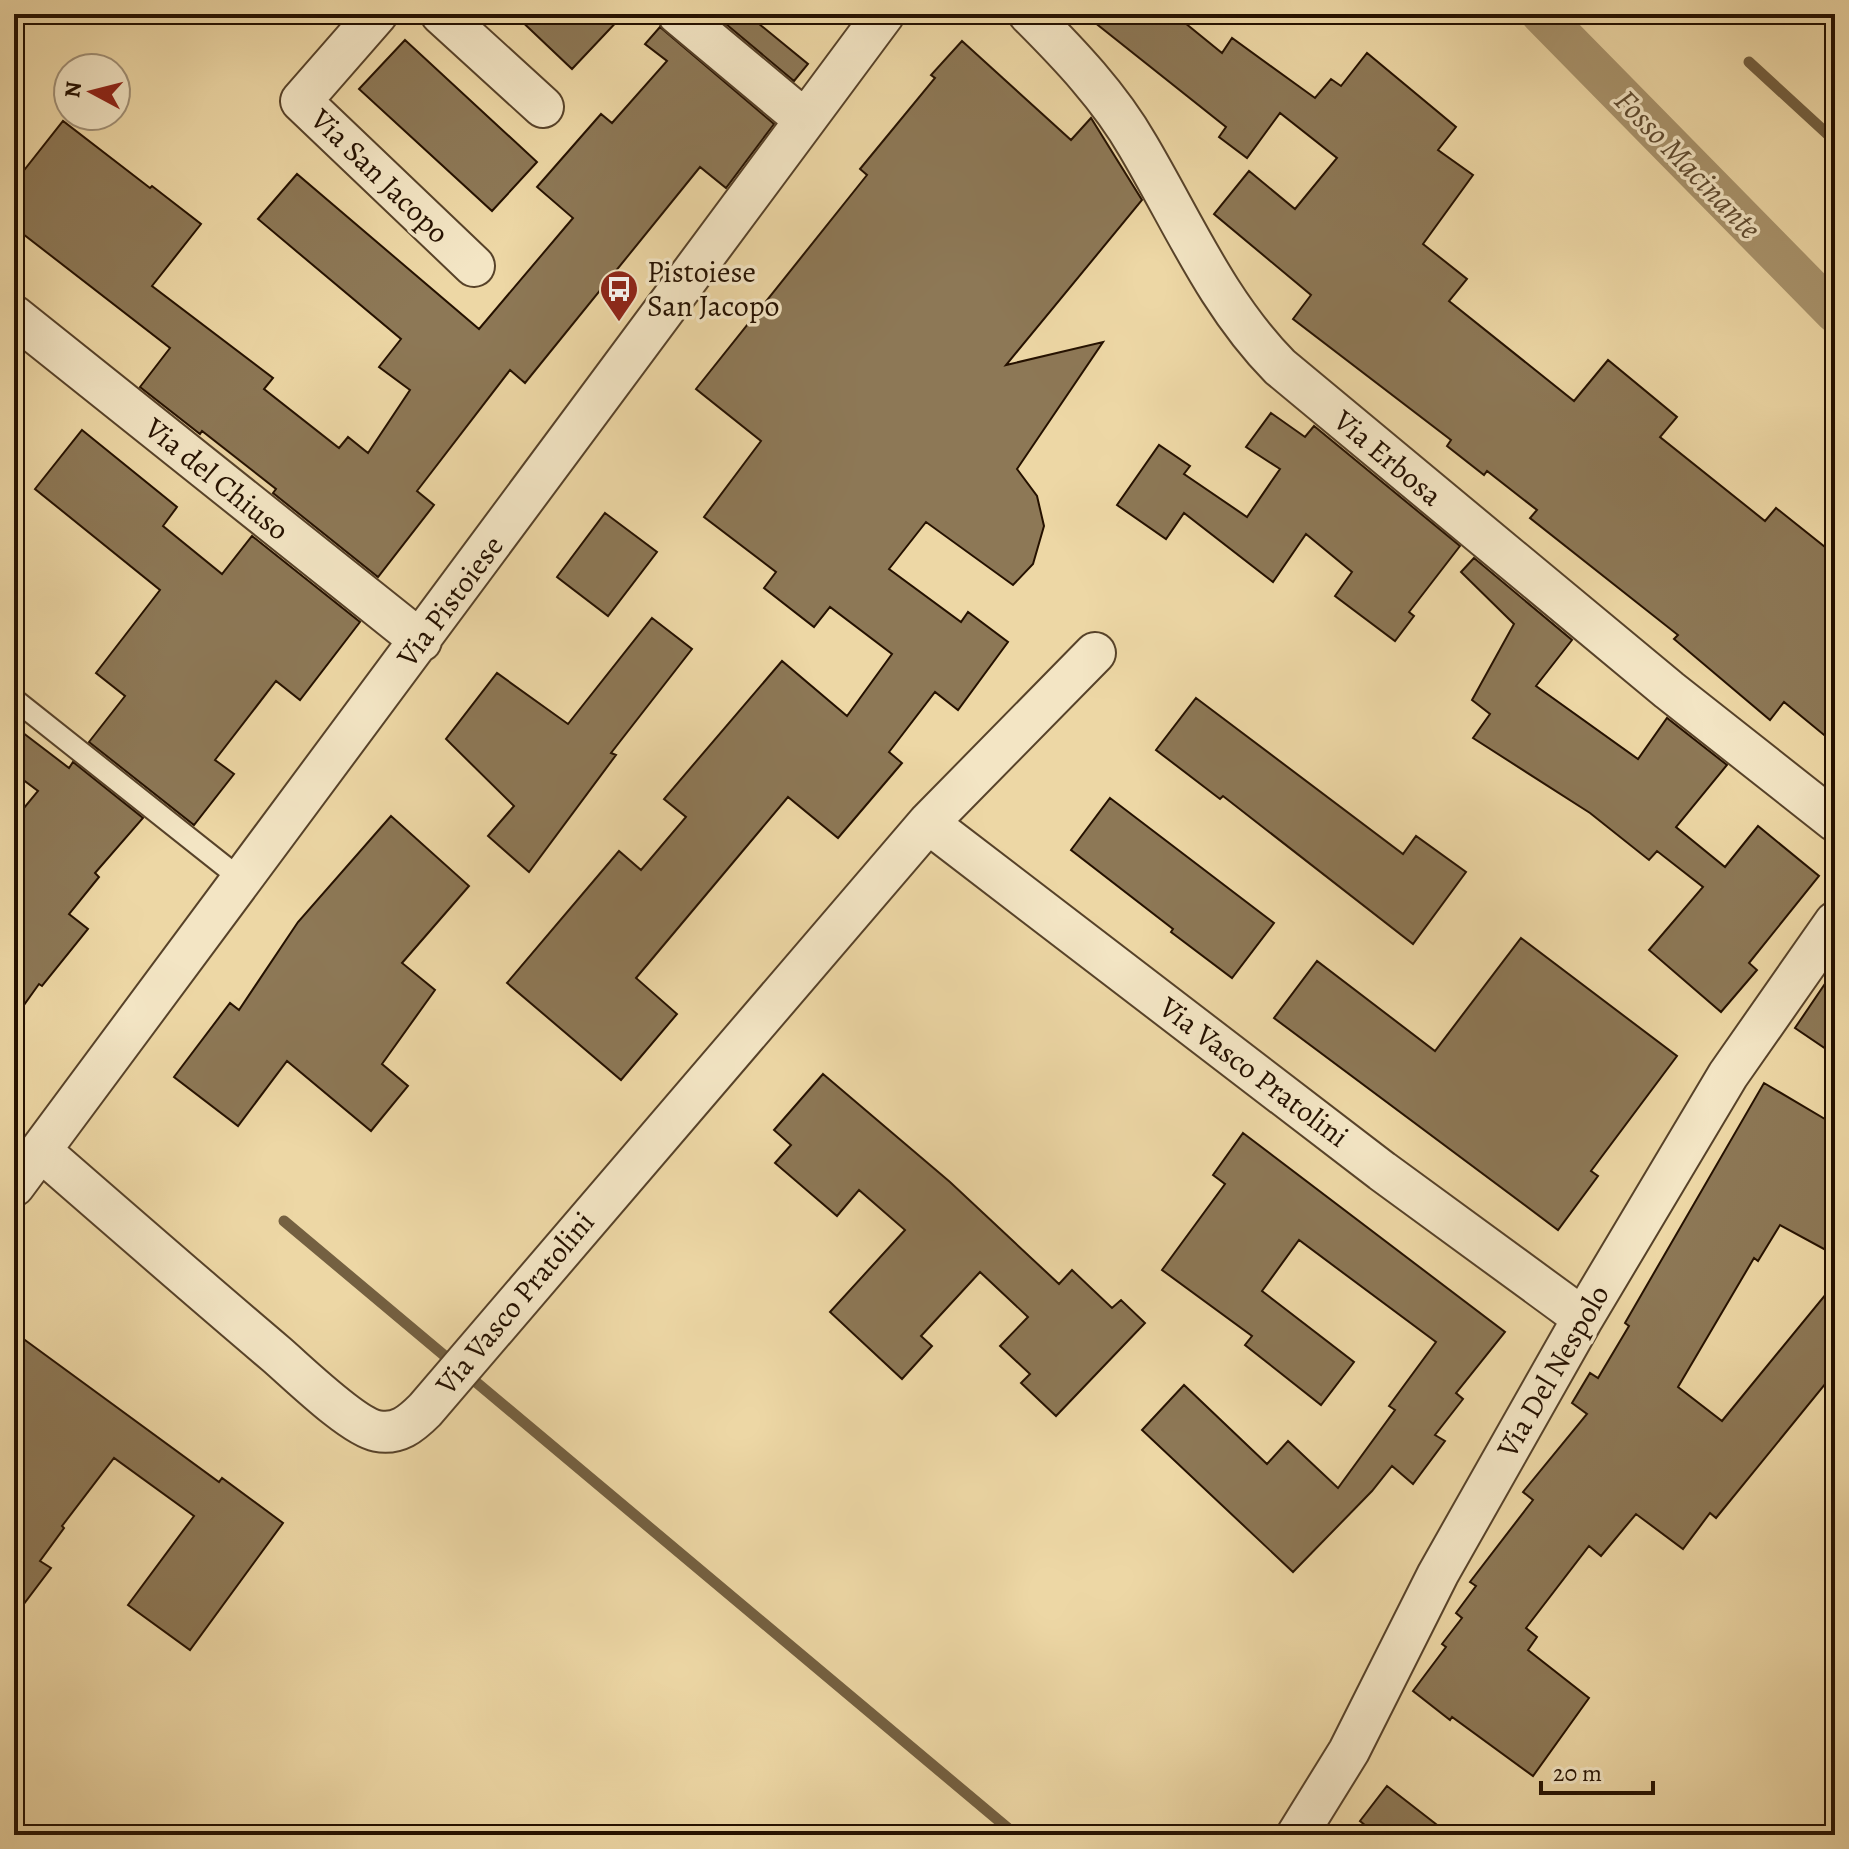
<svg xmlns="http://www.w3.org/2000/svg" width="1849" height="1849" font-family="Alegreya,serif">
	<rect width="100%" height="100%" fill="#edd7a5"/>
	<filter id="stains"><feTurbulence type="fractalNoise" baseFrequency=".0025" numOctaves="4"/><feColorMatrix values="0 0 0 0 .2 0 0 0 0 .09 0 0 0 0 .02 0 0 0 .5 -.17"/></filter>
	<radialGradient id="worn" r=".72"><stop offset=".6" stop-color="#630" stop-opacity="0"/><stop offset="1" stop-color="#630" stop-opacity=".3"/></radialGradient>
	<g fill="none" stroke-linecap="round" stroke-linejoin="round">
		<path stroke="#746041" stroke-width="11" d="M1749 62 1835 141
			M284 1221 1016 1835"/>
		<path stroke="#a9946d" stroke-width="40" d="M1541 14 1835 313"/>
	</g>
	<path fill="#8d7856" stroke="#251100" stroke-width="2" d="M514 14H624L572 69Z
		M714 14H747L808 64 794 81Z
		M1084 14H1174L1222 53 1232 38 1315 98 1331 79 1341 86 1367 53 1456 127 1438 150 1473 175 1423 244 1467 279 1449 301 1574 401 1608 360 1677 417 1660 437 1765 521 1776 508 1835 555V744L1784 702 1770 720 1674 639 1678 635 1530 518 1537 510 1487 471 1484 475 1447 446 1451 440 1293 319 1311 295 1214 214 1249 171 1295 209 1337 158 1280 113 1247 158 1219 137 1226 127Z
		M660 27 774 124 726 188 700 167 525 383 510 370 417 491 434 505 378 577 273 493 276 489 202 431 200 434 140 387 170 348 14 227V183L63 121 150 188 152 186 201 224 152 286 273 378 264 389 339 448 348 437 368 453 410 390 379 367 401 339 258 219 297 174 479 329 573 218 537 187 601 114 612 123 667 61 645 44Z
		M405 40 537 162 492 211 359 89Z
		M962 41 1071 140 1091 118 1142 200 1006 365 1103 342 1017 469 1037 496 1044 526 1033 564 1013 585 926 522 889 569 961 622 968 612 1008 642 958 710 935 692 889 752 902 763 838 838 788 797 636 978 677 1014 621 1080 507 983 619 851 641 870 686 817 664 799 782 661 847 716 892 654 830 607 814 627 764 588 776 572 704 517 761 441 696 389 867 175 860 169 935 78 931 75Z
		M1271 413 1305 437 1314 426 1460 546 1409 612 1414 616 1395 641 1335 596 1352 572 1306 534 1273 582 1184 513 1166 539 1117 505 1159 445 1190 466 1184 474 1247 517 1280 469 1246 447Z
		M82 430 177 507 163 526 222 574 252 536 360 622 300 700 276 681 215 760 234 774 194 825 89 742 125 696 96 673 160 590 35 489Z
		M605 513 657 552 608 616 557 577Z
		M1474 558 1572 640 1536 686 1638 759 1667 718 1727 765 1676 827 1725 867 1758 826 1819 876 1749 963 1757 970 1721 1012 1649 950 1703 887 1657 851 1649 860 1590 813 1473 738 1490 714 1472 700 1514 624 1461 572Z
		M652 618 692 649 611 753 616 755 529 872 488 836 514 806 446 739 497 673 568 724Z
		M1196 698 1403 854 1416 836 1466 872 1413 944 1223 796 1220 799 1156 750Z
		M14 726 69 768 73 762 143 818 95 873 99 877 69 914 88 929 42 986 39 984 14 1019V820L38 791 14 773Z
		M1110 798 1274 923 1232 978 1171 932 1173 929 1071 850Z
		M391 816 469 886 402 963 435 990 382 1064 408 1086 371 1131 287 1061 238 1126 174 1077 230 1003 239 1010 298 922Z
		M1521 938 1677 1056 1591 1171 1598 1176 1558 1230 1274 1018 1317 961 1435 1051Z
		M1835 969V1055L1795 1028Z
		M823 1074 950 1182 1059 1284 1072 1270 1112 1308 1121 1300 1145 1323 1056 1416 1021 1383 1030 1374 1000 1346 1028 1317 980 1272 921 1336 932 1346 902 1379 830 1312 905 1230 859 1190 837 1216 775 1163 791 1145 774 1130Z
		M1764 1083 1835 1125V1255L1780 1225 1758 1261 1754 1258 1678 1387 1722 1421 1835 1283V1372L1716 1518 1710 1513 1683 1549 1636 1514 1601 1556 1589 1546 1526 1628 1537 1637 1528 1650 1589 1698 1533 1776 1452 1717 1450 1720 1413 1691 1446 1647 1442 1644 1462 1618 1456 1613 1476 1586 1470 1582 1533 1500 1523 1492 1587 1414 1572 1403 1590 1373 1598 1378 1629 1326 1625 1323Z
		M1243 1133 1505 1332 1456 1393 1463 1399 1435 1435 1445 1441 1413 1484 1392 1466 1372 1491 1293 1572 1142 1430 1184 1385 1267 1464 1288 1441 1338 1488 1395 1410 1389 1406 1436 1342 1299 1240 1262 1291 1354 1362 1321 1405 1245 1345 1252 1336 1162 1270 1225 1184 1213 1175Z
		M14 1332 219 1482 222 1478 283 1523 190 1650 128 1605 194 1516 114 1458 62 1526 64 1528 40 1561 51 1568 14 1617Z
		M1387 1786 1450 1835H1377L1360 1821Z"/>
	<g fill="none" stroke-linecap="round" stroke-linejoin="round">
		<defs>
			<path id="lane" d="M14 699 242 880"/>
			<path id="street" d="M377 14 301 101 474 266
				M441 14 543 107
				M678 14 805 120
				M1029 14C1069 54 1110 97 1138 146 1183 222 1217 303 1280 367L1669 690 1835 821
				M14 316 421 641
				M928 823 1095 653
				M41 1151C119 1219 197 1287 276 1354 298 1373 352 1426 377 1431 398 1435 411 1424 425 1410L928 823 1382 1171 1583 1318
				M14 1186 884 14
				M1297 1835 1349 1751 1438 1574 1583 1318 1728 1075 1835 922"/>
		</defs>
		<use href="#lane" stroke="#574229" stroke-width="24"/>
		<use href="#street" stroke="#574229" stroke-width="44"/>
		<use href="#lane" stroke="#f3e5c4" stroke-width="20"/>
		<use href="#street" stroke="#f3e5c4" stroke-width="40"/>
	</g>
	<defs>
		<symbol id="bus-pin" viewBox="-11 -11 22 30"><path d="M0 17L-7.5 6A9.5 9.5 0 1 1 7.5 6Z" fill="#8f2418" stroke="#f3e5c4"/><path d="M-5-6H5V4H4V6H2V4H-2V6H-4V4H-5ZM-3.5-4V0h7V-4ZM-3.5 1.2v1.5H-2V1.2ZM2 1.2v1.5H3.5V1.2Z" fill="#fff"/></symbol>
	</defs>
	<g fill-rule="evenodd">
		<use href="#bus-pin" x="597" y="267" width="44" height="60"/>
	</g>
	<g text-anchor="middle" stroke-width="7" stroke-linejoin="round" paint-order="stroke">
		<g font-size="30" fill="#251100" stroke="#f3e5c4">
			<text transform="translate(380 176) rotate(44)" y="10">Via San Jacopo</text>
			<text transform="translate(1388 458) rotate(40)" y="10">Via Erbosa</text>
			<text transform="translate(217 479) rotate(39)" y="10">Via del Chiuso</text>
			<text transform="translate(450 601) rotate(-53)" y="10">Via Pistoiese</text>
			<text transform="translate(1254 1072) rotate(37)" y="10">Via Vasco Pratolini</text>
			<text transform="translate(515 1303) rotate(-50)" y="10">Via Vasco Pratolini</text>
			<text transform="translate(1553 1371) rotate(-60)" y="10">Via Del Nespolo</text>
		</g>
		<g font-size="30" fill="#251100" stroke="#f3e5c4" text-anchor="start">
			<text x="647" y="282">Pistoiese<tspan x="647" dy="34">San Jacopo</tspan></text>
		</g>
		<g font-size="32" font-style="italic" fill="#604c31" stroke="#f3e5c4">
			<text transform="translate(1688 164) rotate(46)" y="11">Fosso Macinante</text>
		</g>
	</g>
	<rect width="1849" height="1849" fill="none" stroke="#edd7a5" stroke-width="48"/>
	<rect x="16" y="16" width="1817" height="1817" fill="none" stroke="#251100" stroke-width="4"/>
	<rect x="24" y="24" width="1801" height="1801" fill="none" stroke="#251100" stroke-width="2"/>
	<g transform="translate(92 92) rotate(277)"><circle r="38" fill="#f3e5c4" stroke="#a19076" stroke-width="2"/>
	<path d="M0-6L14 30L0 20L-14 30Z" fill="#8f2418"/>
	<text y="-12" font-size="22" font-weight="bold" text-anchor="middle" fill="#251100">N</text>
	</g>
	<path d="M1541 1781v12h112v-12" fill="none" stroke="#251100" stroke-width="4"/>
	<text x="1553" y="1781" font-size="24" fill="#251100" stroke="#f3e5c4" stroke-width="6" paint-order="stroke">20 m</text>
	<rect width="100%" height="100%" filter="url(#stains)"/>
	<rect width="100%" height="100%" fill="url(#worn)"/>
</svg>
